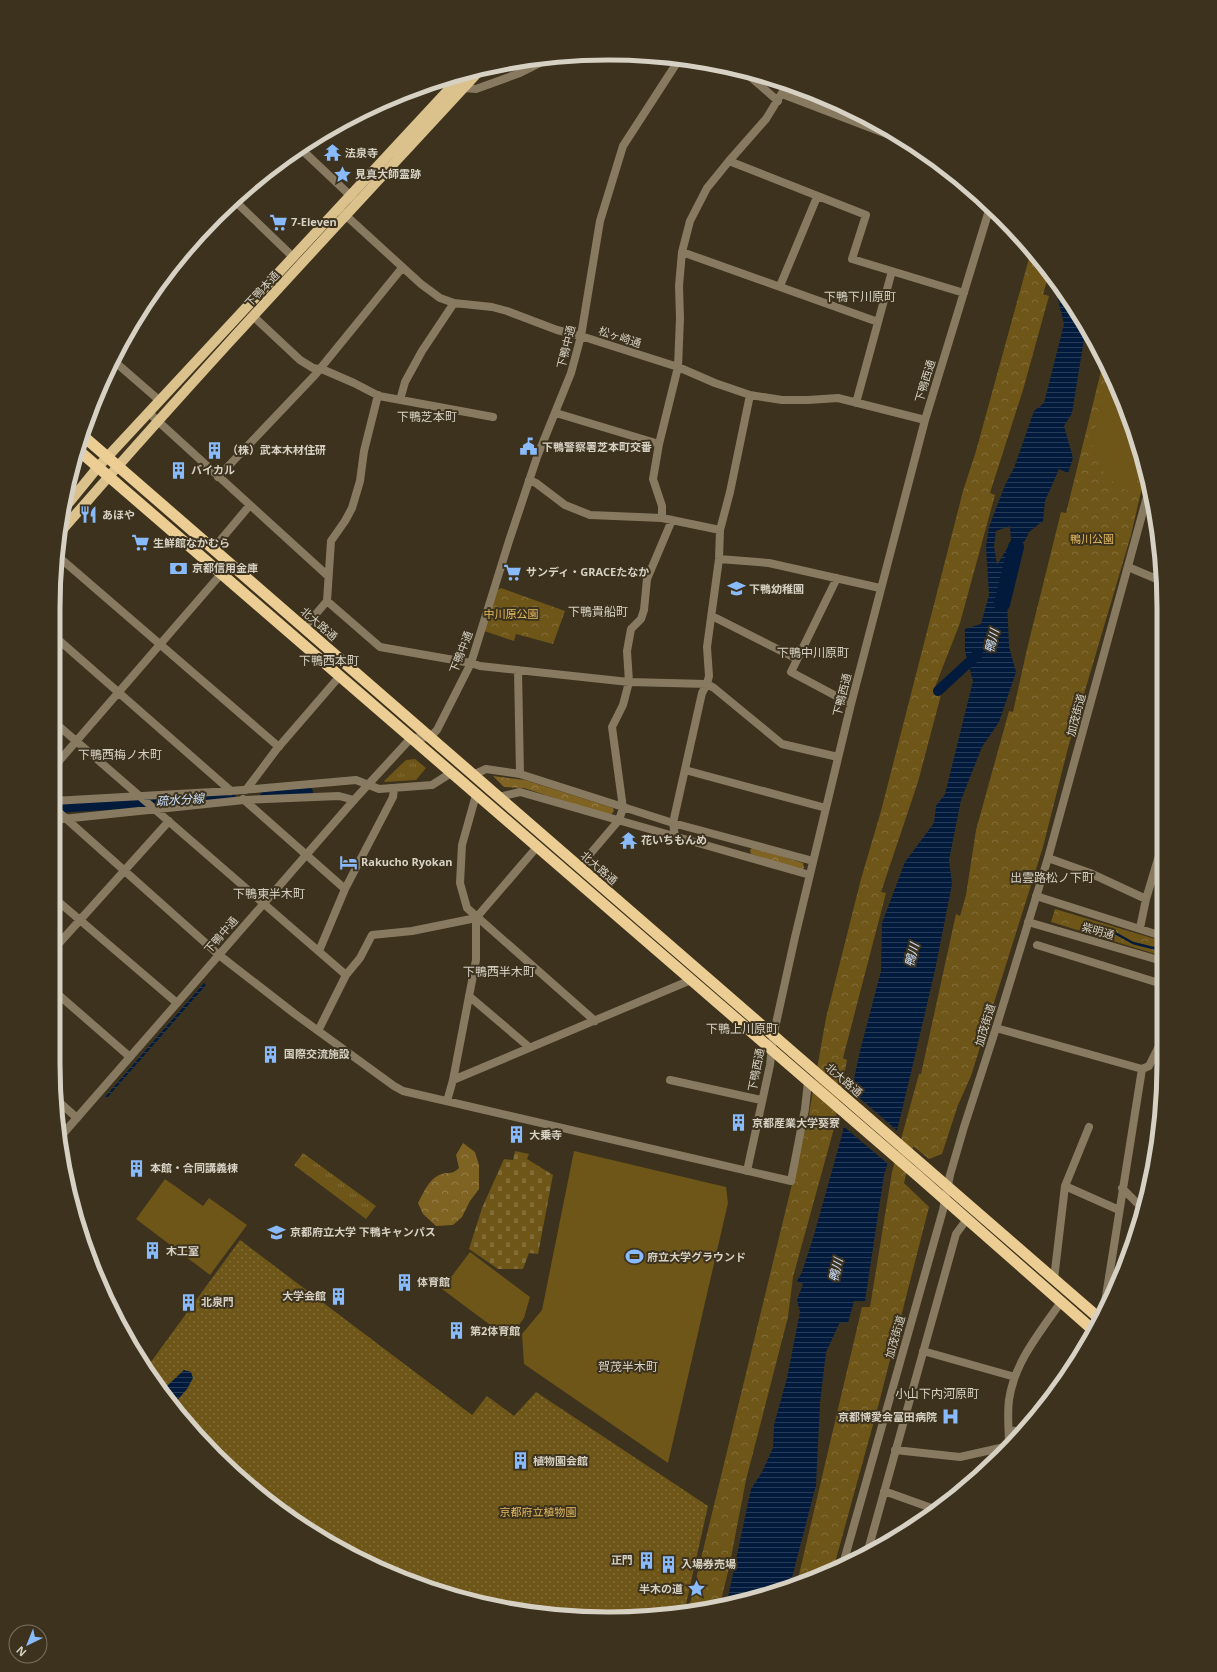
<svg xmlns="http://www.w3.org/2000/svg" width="1217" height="1672" font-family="'Open Sans','Noto Sans JP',sans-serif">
	<defs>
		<pattern id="grass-tufts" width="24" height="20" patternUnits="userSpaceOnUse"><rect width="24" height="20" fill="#6e5518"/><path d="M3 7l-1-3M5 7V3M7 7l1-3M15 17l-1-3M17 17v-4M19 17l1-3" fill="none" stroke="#826c38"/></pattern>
		<pattern id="forest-crowns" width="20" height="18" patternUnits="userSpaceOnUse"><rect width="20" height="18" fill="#7f6322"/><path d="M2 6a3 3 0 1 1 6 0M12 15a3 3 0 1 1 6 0" fill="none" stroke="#967f4b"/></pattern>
		<pattern id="cemetery-stones" width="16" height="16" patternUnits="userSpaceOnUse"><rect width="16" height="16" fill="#6e5518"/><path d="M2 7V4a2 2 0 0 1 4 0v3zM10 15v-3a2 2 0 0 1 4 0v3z" fill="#826c38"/></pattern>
		<pattern id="park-crowns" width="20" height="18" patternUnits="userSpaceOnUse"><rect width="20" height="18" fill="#6e5518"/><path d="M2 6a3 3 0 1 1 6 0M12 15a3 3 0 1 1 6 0" fill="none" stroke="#826c38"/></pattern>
		<pattern id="garden-dots" width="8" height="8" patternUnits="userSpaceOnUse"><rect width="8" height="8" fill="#6e5518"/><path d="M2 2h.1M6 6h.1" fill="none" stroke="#826c38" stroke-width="1.8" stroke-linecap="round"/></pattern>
		<pattern id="water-rules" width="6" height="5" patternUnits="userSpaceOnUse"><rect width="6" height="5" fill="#021b3c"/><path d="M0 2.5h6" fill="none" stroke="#263b57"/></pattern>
	</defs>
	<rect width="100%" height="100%" fill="#3c321d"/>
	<path fill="url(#grass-tufts)" d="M415 759 426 768 416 780 385 782 384 781 406 760Z
		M303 1153 376 1206 366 1219 294 1165Z"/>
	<path fill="url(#forest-crowns)" d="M493 776 525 780 613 808 614 811 610 816 524 788 504 787Z
		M753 847 803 863 804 868 801 870 751 854 750 850Z
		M463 1143 475 1152 479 1165V1189L470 1201 462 1217 453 1225 436 1226 423 1214 418 1203C424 1192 429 1178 442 1174 450 1171 450 1176 459 1168L456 1155Z"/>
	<path fill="url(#cemetery-stones)" d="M515 1151 529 1154 527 1159 553 1175 538 1254 529 1253 523 1269H498L469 1249 482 1208 504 1159 513 1160Z"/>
	<path fill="url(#park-crowns)" d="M1031 251 1050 271 1043 294 1049 296 1023 390 990 493 995 495 960 623 933 692 941 695 918 782 881 892 886 893 843 1058 847 1060 833 1132 793 1277 788 1317 746 1480 729 1568 720 1604 688 1612 809 1114 826 1018 861 879 881 811 963 491 976 451Z
		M1103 363 1122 396 1144 479 1131 535 1068 748 1043 847 971 1076 958 1105 942 1154 929 1159 913 1146 904 1183 929 1207 879 1403 833 1570 821 1577 797 1583 862 1307H870L892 1172 919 1074H921L956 914 960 916 966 895 976 830 1009 711 1013 712 1027 649 1061 512 1066 513Z
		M501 588 565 611 553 644 516 634 514 641 484 631 497 590Z
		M1055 909 1162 941V956L1051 922Z"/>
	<path fill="url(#garden-dots)" d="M240 1240 472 1415 487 1396 514 1416 536 1392 708 1506 684 1613 608 1619 500 1608 363 1562 242 1481 145 1370Z"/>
	<path fill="#6e5518" d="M1109 374 1122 396 1141 466 1134 493C1111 485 1094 467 1092 441Z
		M574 1151 726 1187 728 1203 668 1463 524 1364 522 1334 542 1310Z
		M165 1179 203 1206 209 1198 247 1225 210 1275 136 1219Z
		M470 1252 530 1297 524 1318 509 1339 442 1289Z"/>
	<path fill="url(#water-rules)" fill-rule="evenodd" d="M1058 286 1085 333 1072 413 1064 426 1073 458 1068 473 1059 469 1045 501 1043 521 1030 531 1006 576 1009 647 1016 672 999 722 982 747 961 800 949 860 952 884 935 970 913 1064 896 1135 884 1175 865 1301H854L848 1323 840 1322 826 1352 820 1403 816 1485 790 1585 727 1602 751 1489 762 1472 773 1448 774 1425 787 1378 800 1312 797 1300 803 1284 797 1281 802 1272 814 1235 842 1135 860 1051 881 971 882 923 905 862 934 823 936 806 945 794 973 681 965 651V629L981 624 989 595 986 547 989 527 1005 485 1014 468 1034 411 1044 403 1064 324 1056 291ZM1010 526 1011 542 997 565 994 546 996 531Z
		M204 983 206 985 107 1098 105 1097Z
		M184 1370 191 1372 193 1378 187 1389 174 1404 164 1392 167 1386Z"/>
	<path fill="#3c321d" d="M849 1089 899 1132 889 1165 842 1125Z"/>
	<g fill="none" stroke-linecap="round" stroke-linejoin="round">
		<path stroke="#021b3c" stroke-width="2.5" d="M1115 933 1133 943 1153 948 1162 947"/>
		<path stroke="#021b3c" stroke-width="10" d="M938 691 978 654
			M265 796 308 792
			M53 808 231 798"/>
		<path stroke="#021b3c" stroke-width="16" d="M1002 604 1016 547"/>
		<path stroke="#877a61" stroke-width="8" d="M746 73 778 101
			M461 85 464 88 476 89 520 73 552 57
			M301 149 355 200
			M729 161 866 215 852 259 964 293
			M235 201 293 257
			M341 211 421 284 440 298 454 303 492 307 507 311 557 330 581 336 678 367 715 383 750 395 782 400H808L838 398 925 420
			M682 252 878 322
			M780 286 817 197
			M253 316 300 360 313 368 324 370 354 383 379 396 493 417
			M114 361 160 401
			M400 400 405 382 422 351 454 303
			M856 403 892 271
			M149 413 328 576
			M556 413 659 444
			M218 477 315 375 402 268
			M529 480 536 483 565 505 590 515 662 518 720 530
			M662 518V506L653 479 659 444 678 367 680 318 679 286 682 252 690 221 707 188 729 161 766 119 788 83
			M213 549 250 505
			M60 558 279 747
			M719 559 769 563 880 588
			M1128 567 1159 580
			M837 578 791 672 851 704
			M327 601 380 647 471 663 480 666 629 682 707 684 709 676 707 647 719 559 720 530 730 492 750 395
			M712 616 797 659
			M304 628 327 601 331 541 345 521 352 508 360 481 364 451 378 395
			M53 635 231 791
			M518 670 520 774
			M53 721 346 975 360 958 372 935 412 931 476 918 537 847
			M430 737 437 730 471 663 509 541 537 457 571 373 581 336 600 221 623 146 680 58
			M53 768 221 574
			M685 770 826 808
			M473 775 486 769 520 774 673 823 813 861
			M246 790 276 750 339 677
			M476 795 462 845 460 883 467 908 595 1021
			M499 797 520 792 810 875
			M243 799 345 889
			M53 801 231 791 356 780 379 789 432 785 451 773
			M53 807 219 955 295 1014 394 1086 403 1091 791 1181 805 1109 808 1082
			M53 820 244 800 339 796 354 800
			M675 836 673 823 702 693 707 684 714 688 782 744 838 757
			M1048 858 1090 873 1146 899
			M579 867 619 820 623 808 612 727 623 705 629 682 627 651 631 629 641 619 644 610 647 579 672 520
			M1036 896 1162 936
			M53 897 177 1003
			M1028 922 1162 961
			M1140 928 1146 899 1161 849
			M1037 945 1162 984
			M53 950 169 821
			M319 951 345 889 393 797 394 788
			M53 990 130 1057
			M469 996 529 1047
			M996 1028 1142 1069 1149 1066 1162 1040
			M318 1031 346 975
			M453 1080 691 980
			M670 1080 761 1100
			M58 1101 77 1118
			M447 1101 453 1080 476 960V918
			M747 1171 770 1065 773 1037 795 937 851 704 925 420 990 207
			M1065 1186 1119 1210
			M1122 1188 1144 1210
			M1054 1279 1065 1186 1089 1127
			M1103 1315 1142 1069
			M923 1351 1015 1377
			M1009 1430 1023 1432
			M1009 1446C1009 1431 1007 1415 1009 1400 1014 1363 1040 1332 1061 1302
			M895 1450 960 1457 1009 1446
			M884 1491 937 1510
			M868 1550 956 1234 967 1219"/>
		<path stroke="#877a61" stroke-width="8" d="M782 94 905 141
			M62 1135 354 800 411 738 430 737
			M843 1564 943 1210 950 1175 964 1127 996 1028 1048 858 1148 493"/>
		<path stroke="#dbc18c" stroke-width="10" d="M67 505 98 467 465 72
			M63 529C199 372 341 221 481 69"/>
		<path stroke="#ecce94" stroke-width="11" d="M82 435 1100 1319
			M77 449 918 1176 1093 1330"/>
	</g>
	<defs>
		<symbol id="temple-bare" viewBox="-9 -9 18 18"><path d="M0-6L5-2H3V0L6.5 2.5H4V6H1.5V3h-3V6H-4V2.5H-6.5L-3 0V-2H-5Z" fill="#89bafc" stroke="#3c321d" stroke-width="2.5" paint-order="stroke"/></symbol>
		<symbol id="sight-bare" viewBox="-9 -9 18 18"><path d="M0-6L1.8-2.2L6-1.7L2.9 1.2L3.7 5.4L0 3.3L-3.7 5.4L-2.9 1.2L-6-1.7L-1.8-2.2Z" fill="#89bafc" stroke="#3c321d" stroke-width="2.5" paint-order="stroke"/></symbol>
		<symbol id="supermarket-bare" viewBox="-9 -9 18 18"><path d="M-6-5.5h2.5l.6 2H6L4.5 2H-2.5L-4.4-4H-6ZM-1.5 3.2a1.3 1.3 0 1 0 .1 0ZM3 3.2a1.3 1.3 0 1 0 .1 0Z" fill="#89bafc" stroke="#3c321d" stroke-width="2.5" paint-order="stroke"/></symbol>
		<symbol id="civic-bare" viewBox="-9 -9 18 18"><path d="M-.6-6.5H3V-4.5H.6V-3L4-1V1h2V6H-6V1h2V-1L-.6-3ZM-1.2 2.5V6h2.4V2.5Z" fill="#89bafc" stroke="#3c321d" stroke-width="2.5" paint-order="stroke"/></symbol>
		<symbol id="building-bare" viewBox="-9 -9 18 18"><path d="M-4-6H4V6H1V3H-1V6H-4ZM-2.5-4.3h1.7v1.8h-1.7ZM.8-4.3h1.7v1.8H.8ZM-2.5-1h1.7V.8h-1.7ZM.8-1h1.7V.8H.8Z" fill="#89bafc" stroke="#3c321d" stroke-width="2.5" paint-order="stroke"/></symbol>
		<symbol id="restaurant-bare" viewBox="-9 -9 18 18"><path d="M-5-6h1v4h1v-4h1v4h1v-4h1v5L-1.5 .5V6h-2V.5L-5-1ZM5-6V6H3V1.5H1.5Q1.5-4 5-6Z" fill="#89bafc" stroke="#3c321d" stroke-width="2.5" paint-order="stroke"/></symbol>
		<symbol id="bank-bare" viewBox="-9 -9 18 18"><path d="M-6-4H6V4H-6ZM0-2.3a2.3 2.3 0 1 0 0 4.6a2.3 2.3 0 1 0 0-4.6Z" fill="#89bafc" stroke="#3c321d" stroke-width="2.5" paint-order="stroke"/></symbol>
		<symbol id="school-bare" viewBox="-9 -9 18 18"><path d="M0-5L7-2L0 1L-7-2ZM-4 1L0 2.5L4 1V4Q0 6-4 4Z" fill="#89bafc" stroke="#3c321d" stroke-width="2.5" paint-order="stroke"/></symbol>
		<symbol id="hotel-bare" viewBox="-9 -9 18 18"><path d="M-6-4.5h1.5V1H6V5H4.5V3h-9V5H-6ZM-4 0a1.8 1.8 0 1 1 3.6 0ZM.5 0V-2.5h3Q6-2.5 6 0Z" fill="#89bafc" stroke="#3c321d" stroke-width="2.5" paint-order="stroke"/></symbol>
		<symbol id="university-bare" viewBox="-9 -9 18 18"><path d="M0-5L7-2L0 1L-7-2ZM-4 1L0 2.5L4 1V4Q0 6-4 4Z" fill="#89bafc" stroke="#3c321d" stroke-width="2.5" paint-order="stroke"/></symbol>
		<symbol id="stadium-bare" viewBox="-9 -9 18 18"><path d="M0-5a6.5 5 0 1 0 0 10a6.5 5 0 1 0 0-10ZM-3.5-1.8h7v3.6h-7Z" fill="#89bafc" stroke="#3c321d" stroke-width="2.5" paint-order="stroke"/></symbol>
		<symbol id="hospital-bare" viewBox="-9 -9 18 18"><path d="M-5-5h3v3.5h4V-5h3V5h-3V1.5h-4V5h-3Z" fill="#89bafc" stroke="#3c321d" stroke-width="2.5" paint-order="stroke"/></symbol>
	</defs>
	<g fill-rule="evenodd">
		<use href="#temple-bare" x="320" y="140" width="25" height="25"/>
		<use href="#sight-bare" x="330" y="162" width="25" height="25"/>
		<use href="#supermarket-bare" x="266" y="210" width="25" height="25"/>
		<use href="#civic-bare" x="516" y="434" width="25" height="25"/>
		<use href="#building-bare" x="202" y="438" width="25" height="25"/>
		<use href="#building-bare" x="166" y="458" width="25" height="25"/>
		<use href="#restaurant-bare" x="76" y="502" width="25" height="25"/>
		<use href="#supermarket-bare" x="128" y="530" width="25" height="25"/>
		<use href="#bank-bare" x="166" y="556" width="25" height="25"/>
		<use href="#supermarket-bare" x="500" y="560" width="25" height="25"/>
		<use href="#school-bare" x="724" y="576" width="25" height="25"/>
		<use href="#temple-bare" x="616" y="828" width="25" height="25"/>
		<use href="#hotel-bare" x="336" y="850" width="25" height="25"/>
		<use href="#building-bare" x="258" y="1042" width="25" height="25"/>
		<use href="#building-bare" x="726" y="1110" width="25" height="25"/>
		<use href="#building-bare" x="504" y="1122" width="25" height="25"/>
		<use href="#building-bare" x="124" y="1156" width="25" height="25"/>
		<use href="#university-bare" x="264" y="1220" width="25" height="25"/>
		<use href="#building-bare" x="140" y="1238" width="25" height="25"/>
		<use href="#stadium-bare" x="622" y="1244" width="25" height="25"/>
		<use href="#building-bare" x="392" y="1270" width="25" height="25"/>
		<use href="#building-bare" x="326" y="1284" width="25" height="25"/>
		<use href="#building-bare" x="176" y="1290" width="25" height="25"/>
		<use href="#building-bare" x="444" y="1318" width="25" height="25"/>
		<use href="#hospital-bare" x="938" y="1404" width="25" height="25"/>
		<use href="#building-bare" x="508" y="1448" width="25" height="25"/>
		<use href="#building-bare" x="634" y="1548" width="25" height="25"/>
		<use href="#building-bare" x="656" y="1552" width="25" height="25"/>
		<use href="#sight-bare" x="684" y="1576" width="25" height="25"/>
	</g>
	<g text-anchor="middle" stroke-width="4" stroke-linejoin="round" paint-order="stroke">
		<g font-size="11" font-weight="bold" fill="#d7d1c4" stroke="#3c321d" text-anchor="start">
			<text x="345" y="157">法泉寺</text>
			<text x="355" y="178">見真大師霊跡</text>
			<text x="291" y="226">7-Eleven</text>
			<text x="542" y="451">下鴨警察署芝本町交番</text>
			<text x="227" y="454">（株）武本木材住研</text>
			<text x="191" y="474">バイカル</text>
			<text x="102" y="519">あほや</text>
			<text x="153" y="547">生鮮館なかむら</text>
			<text x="192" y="572">京都信用金庫</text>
			<text x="526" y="576">サンディ・GRACEたなか</text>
			<text x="749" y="593">下鴨幼稚園</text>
			<text x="641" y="844">花いちもんめ</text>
			<text x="361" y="866">Rakucho Ryokan</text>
			<text x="284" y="1058">国際交流施設</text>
			<text x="752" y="1127">京都産業大学葵寮</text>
			<text x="529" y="1139">大乗寺</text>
			<text x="150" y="1172">本館・合同講義棟</text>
			<text x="290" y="1236">京都府立大学 下鴨キャンパス</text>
			<text x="166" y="1255">木工室</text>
			<text x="647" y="1261">府立大学グラウンド</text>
			<text x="417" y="1286">体育館</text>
			<text x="326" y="1300" text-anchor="end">大学会館</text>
			<text x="201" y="1306">北泉門</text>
			<text x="470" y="1335">第2体育館</text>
			<text x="937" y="1421" text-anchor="end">京都博愛会冨田病院</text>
			<text x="533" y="1465">植物園会館</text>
			<text x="633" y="1564" text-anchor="end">正門</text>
			<text x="681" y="1568">入場券売場</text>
			<text x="683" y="1593" text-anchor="end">半木の道</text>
		</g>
		<g font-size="11" fill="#d7d1c4" stroke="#3c321d">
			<text transform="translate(262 289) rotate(-47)" y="4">下鴨本通</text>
			<text transform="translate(620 337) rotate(18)" y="4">松ヶ崎通</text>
			<text transform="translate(566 347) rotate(-76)" y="4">下鴨中通</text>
			<text transform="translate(925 381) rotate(-73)" y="4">下鴨西通</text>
			<text transform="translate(319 624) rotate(41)" y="4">北大路通</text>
			<text transform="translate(461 652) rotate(-69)" y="4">下鴨中通</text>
			<text transform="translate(842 695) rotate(-76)" y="4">下鴨西通</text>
			<text transform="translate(1076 715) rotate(-75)" y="4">加茂街道</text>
			<text transform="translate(599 868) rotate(41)" y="4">北大路通</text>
			<text transform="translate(1098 931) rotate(16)" y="4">紫明通</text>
			<text transform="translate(221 935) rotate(-49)" y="4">下鴨中通</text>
			<text transform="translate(985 1025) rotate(-73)" y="4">加茂街道</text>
			<text transform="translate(756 1070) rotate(-79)" y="4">下鴨西通</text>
			<text transform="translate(844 1080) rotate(41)" y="4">北大路通</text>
			<text transform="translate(895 1337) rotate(-74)" y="4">加茂街道</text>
		</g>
		<g font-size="11" fill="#e5bb61" stroke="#3c321d">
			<text x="1092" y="543">鴨川公園</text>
			<text x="511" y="618">中川原公園</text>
			<text x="538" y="1516">京都府立植物園</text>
		</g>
		<g font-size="12" fill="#d7d1c4" stroke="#3c321d">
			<text x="860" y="301">下鴨下川原町</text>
			<text x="427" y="421">下鴨芝本町</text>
			<text x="598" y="616">下鴨貴船町</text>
			<text x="813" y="657">下鴨中川原町</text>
			<text x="329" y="665">下鴨西本町</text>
			<text x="120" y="759">下鴨西梅ノ木町</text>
			<text x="1052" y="882">出雲路松ノ下町</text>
			<text x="269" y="898">下鴨東半木町</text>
			<text x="499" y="976">下鴨西半木町</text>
			<text x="742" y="1033">下鴨上川原町</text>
			<text x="628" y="1371">賀茂半木町</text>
			<text x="937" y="1398">小山下内河原町</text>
		</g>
		<g font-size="12" font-style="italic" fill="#cae0fe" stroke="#3c321d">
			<text transform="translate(992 641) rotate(-76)" y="4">鴨川</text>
			<text transform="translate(180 800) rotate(-4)" y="4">疏水分線</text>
			<text transform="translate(912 955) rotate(-76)" y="4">鴨川</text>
			<text transform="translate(836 1270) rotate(-77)" y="4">鴨川</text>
		</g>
	</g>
	<path d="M0 0H1217V1672H0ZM608 60H609A548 548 0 0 1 1157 608V1064A548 548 0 0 1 609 1612H608A548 548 0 0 1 60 1064V608A548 548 0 0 1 608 60Z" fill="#3c321d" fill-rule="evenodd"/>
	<path fill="none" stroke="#d7d1c4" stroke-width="5" d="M608 60H609A548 548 0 0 1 1157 608V1064A548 548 0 0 1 609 1612H608A548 548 0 0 1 60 1064V608A548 548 0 0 1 608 60Z"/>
	<g transform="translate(28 1644) rotate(223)"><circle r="19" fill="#3c321d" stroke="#7a7260"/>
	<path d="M0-3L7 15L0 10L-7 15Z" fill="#89bafc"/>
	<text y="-6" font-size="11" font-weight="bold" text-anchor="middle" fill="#d7d1c4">N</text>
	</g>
</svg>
